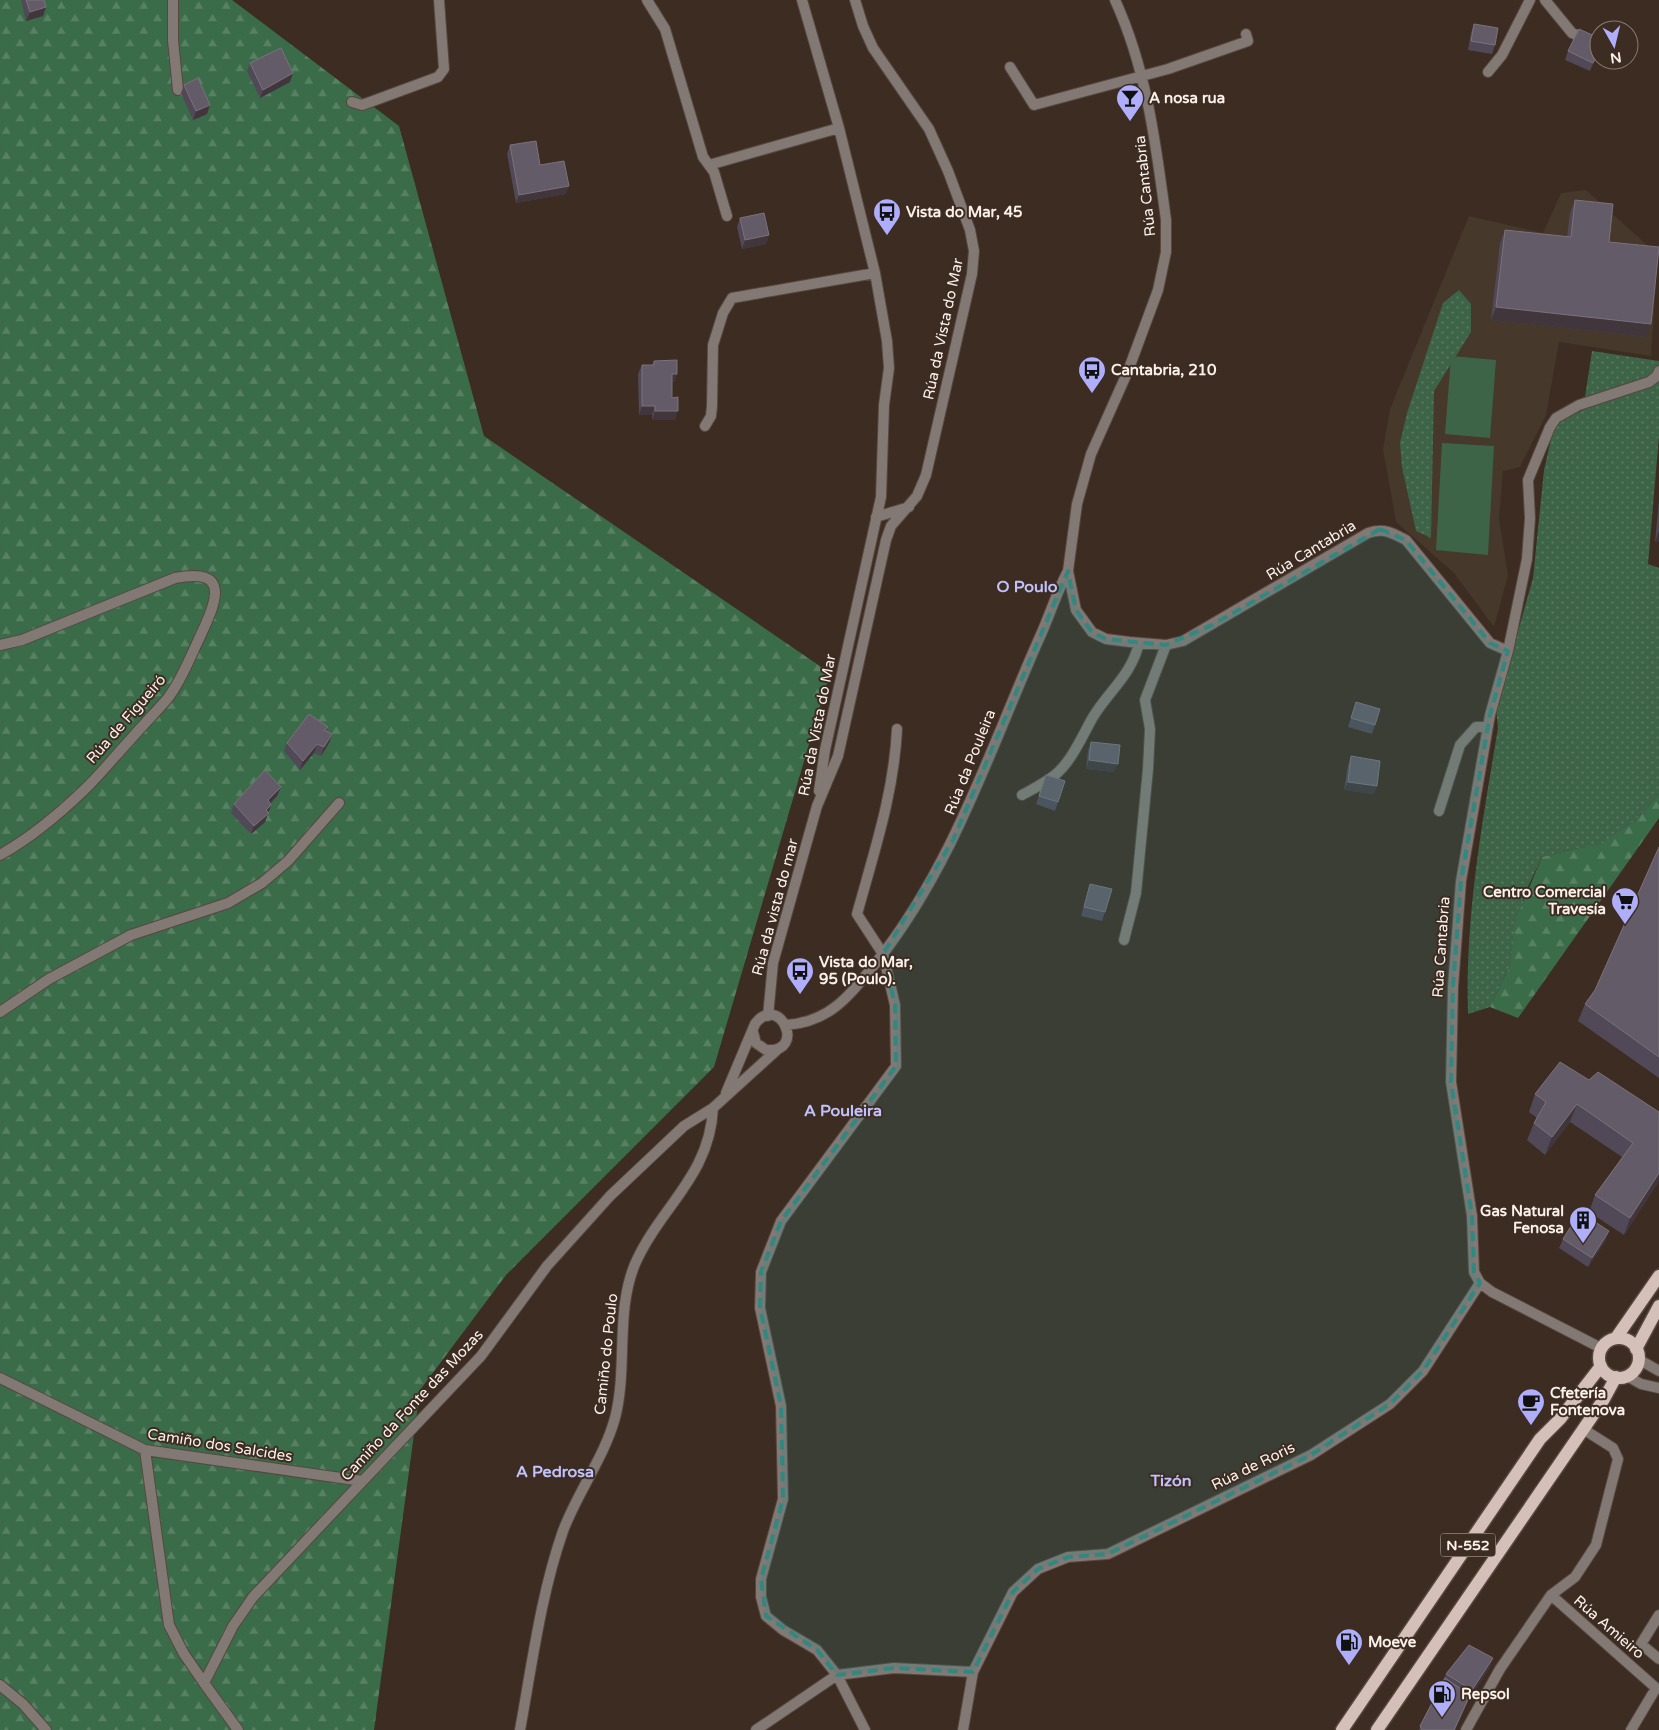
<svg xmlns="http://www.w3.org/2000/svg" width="1659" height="1730" font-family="'Varela Round',sans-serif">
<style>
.education{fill:#46382b}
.grass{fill:url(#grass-dots)}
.forest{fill:url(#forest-firs)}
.pitch{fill:#3e6448}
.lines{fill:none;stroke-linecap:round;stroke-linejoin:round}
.minor-casing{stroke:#57473e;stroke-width:12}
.primary-casing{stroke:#57473e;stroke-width:15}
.minor{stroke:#827874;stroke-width:10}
.primary{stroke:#d4c0b8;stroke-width:12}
.wall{fill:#514957}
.shaded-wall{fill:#41363b}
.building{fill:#635b67;stroke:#7b727b}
.marked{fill:#328881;fill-opacity:0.2;stroke:#328881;stroke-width:4;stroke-dasharray:10 6;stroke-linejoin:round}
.labels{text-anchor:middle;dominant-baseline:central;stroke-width:4;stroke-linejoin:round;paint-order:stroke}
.shield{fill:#3c2c22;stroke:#c2b5ae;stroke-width:1}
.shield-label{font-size:14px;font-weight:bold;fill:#fbf0ea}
.poi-label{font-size:15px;font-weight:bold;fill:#fbf0ea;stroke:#3c2c22;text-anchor:start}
.street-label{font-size:15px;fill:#fbf0ea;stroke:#3c2c22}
.neighbourhood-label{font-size:16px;font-weight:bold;fill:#c1c2fb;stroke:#3c2c22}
</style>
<defs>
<pattern id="grass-dots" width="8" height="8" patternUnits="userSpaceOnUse" patternTransform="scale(1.25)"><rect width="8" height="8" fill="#3e6448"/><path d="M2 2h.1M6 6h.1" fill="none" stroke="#5b7a63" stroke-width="1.8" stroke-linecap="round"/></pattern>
<pattern id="forest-firs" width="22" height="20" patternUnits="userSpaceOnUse" patternTransform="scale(1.25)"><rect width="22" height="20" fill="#3b6c49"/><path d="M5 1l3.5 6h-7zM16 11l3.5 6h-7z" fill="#588163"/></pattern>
</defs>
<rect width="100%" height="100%" fill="#3c2c22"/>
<path class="education" d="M1586,190L1658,255L1651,356L1559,342L1546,415L1520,467L1503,471L1499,519L1508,575L1494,627L1454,573L1396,522L1383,449L1390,409L1469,216L1543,233L1561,193Z"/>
<path class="grass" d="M1459,290L1471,304V332L1434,391L1431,538L1416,531L1402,467L1400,443L1407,413L1443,303Z
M1592,351L1659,361V436L1648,564L1659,568V794L1635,821L1598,847L1578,848L1542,857L1525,893L1510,966L1490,1007L1468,1014C1465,916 1482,824 1498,728L1496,709L1533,578L1544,470L1553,430L1560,420L1583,410Z"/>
<path class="forest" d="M0,0H232L399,126L484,436L830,673L714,1067L506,1275L420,1390L374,1730H0Z
M1659,794V818L1518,1018L1490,1007L1510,966L1516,919L1542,857L1578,848L1598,846L1635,821Z"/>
<path class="pitch" d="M1451,356L1496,360L1490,438L1445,434Z
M1442,443L1494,446L1488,555L1436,550Z"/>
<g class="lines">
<g class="minor-casing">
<path id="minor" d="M173,0V40L178,90
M647,0L665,29L703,157L714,172L727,216
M802,0L839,128L875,273L887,341L889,368L884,405L881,497L825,750L819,791
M1115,0C1147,70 1156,145 1166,220V252L1158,290L1128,371L1091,454L1077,504L1068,571L1076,610L1092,632L1106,639L1130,642L1166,645L1183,641L1368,533C1384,528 1391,532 1406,540L1490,643L1508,651
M1545,0L1572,33L1599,44
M1010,67L1034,105L1168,69L1248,41L1246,34
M1488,72L1502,55L1530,0
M352,102L362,105L438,77L444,69L439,0
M709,165L839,128
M705,426L711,416L712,406L713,345L723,313L732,298L875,273
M876,517L909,507
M0,645L22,640L175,578C236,566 213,608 198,641C189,660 181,681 168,698C156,712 142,726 130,740C114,757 100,775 84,790C57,816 32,837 0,855
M1022,795C1033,789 1045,783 1055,775C1072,761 1082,736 1093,717C1109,691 1132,674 1139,643
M1439,811L1460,745L1476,727H1488
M1124,940L1136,893L1148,769L1150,729L1145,700L1166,645
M0,1012L49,979L131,935L228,903L262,883L288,861L339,803
M768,1016L773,963L817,806L838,756L886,540L891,526L917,496L926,475L972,274L974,251L970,230L948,171L929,129L873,48L863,26L855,0
M786,1025C830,1022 849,996 875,964C952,868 989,752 1038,641C1049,618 1056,593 1068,571
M726,1093L755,1024C779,992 808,1053 766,1050L756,1043L753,1032
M1601,1348L1492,1292L1480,1283L1474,1272L1472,1216L1451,1082L1453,987L1461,881L1490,715L1508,651L1527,559L1530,518L1528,480L1550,427L1556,418L1579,405L1649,382L1657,376L1659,371
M1638,1359L1659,1371
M1627,1376L1641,1384L1659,1388
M0,1378L145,1450L362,1481
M145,1450L169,1625L184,1654L204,1683
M1551,1595L1656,1688L1631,1730
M1659,1615L1641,1644L1659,1659
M0,1685L23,1704L46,1730
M238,1730L204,1683L233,1626L253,1597L481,1356L547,1266L610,1196L684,1126L713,1108L778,1049
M520,1730C532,1664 541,1594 563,1531C578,1491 604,1458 615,1418C628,1368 615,1312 635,1264C660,1207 710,1176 713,1108
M756,1730L837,1675L894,1668L973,1672
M865,1730L837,1675L817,1650L783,1630L766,1616L761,1597V1579L783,1499L781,1406L760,1308L761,1272L781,1221L896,1066L895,1005L883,954L857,914C874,852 894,793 897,729
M963,1730L973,1672L1013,1592L1038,1569L1068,1557L1108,1554L1311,1455L1390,1404L1423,1371L1480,1283
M1466,1730L1500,1669L1551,1595L1575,1577L1596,1545L1618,1459L1613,1448L1583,1429"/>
</g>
<g class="primary-casing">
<path id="primary" d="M1616,1338L1659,1276
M1599 1358a20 20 0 1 1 40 0a20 20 0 1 1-40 0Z
M1636,1349L1659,1306
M1342,1730L1540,1439L1560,1419L1601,1366
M1377,1730L1604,1399L1616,1377"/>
</g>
<use href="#minor" class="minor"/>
<use href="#primary" class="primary"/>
</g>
<path class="wall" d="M21,0H44L46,7L43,16L26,21Z
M1474,24L1495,45L1492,54L1468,50L1471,33Z
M1599,38V51L1590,71L1565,60L1568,51Z
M250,63L290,82L260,98L247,71Z
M184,85L207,114L193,120L181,93Z
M510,145L540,165L566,194L516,203L507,154Z
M1575,200L1609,242L1646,337L1491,320L1500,243L1505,230L1567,237L1570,213Z
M740,218L766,244L742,249L737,227Z
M654,361L677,374L674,382H672V398L675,420H652V415H639L638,374L642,365H652Z
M1659,500V542H1655Z
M1356,702L1375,725L1372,734L1348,727Z
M328,727L327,731L332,734L329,743L321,756L314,753L300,770L284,751L287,743Z
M1091,742L1114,772L1086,769L1088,751Z
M1351,756L1377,786L1373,794L1344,790L1348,765Z
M1046,775L1065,781L1055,811L1036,804Z
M281,787L277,796L270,804L271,805L265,822L251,834L231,813L234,804Z
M1659,847V1078L1578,1021L1585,1004L1595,990Z
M1090,884L1105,912L1102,921L1081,916Z
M1589,1080L1659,1112V1181L1624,1235L1589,1212L1595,1195L1622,1157L1570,1122L1545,1155L1527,1140L1534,1123L1537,1118L1529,1112L1535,1094Z
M1563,1239L1606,1240L1588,1267L1559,1248Z
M1490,1667L1469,1699L1455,1730H1419L1446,1674Z"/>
<path class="shaded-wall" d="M46,7L43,16L26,21L30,12Z
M1599,49V51L1590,71L1593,63Z
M293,73L290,82L260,98L263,90Z
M210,105L207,114L193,120L196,111Z
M569,186L566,194L516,203L519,195Z
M769,235L766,244L742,249L745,240Z
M1496,307L1651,324L1646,337L1491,320Z
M672,374H677L674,382L669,383Z
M642,406H655L652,415H639Z
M655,411H678L675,420H652Z
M1659,531V542H1655Z
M332,734L329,743L321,756L324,747Z
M317,744L314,753L300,770L303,761Z
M1089,760L1118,764L1114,772L1086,769Z
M1348,782L1377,786L1373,794L1344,790Z
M281,787L277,796L265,809L268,800Z
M271,805L265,822L251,834L254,826Z
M1577,1104L1570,1122L1545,1155L1552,1137Z
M1659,1173V1181L1624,1235L1630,1218Z
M1609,1231L1606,1240L1588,1267L1592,1258Z
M1493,1658L1490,1667L1469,1699L1454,1730L1472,1690Z"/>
<path class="building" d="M26,0H44L46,7L30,12Z
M1474,24L1498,28L1495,45L1471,41Z
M1579,29L1599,38V49L1593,63L1568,51Z
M281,48L293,73L263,90L250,63Z
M198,78L210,105L196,111L184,85Z
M536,141L540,165L564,161L569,186L519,195L510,145Z
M1575,200L1613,204L1609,242L1659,247L1651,324L1496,307L1505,230L1571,237Z
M764,213L769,235L745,240L740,218Z
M677,360V374H672V398L678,397V411H655V406H642V365H654V361Z
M1356,702L1380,709L1375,725L1351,718Z
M309,714L328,727L324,730L332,734L324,747L317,744L303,761L287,743Z
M1091,742L1120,745L1118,764L1089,760Z
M1351,756L1380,761L1377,786L1348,782Z
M265,770L281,787L268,800L271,805L266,810L269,813L254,826L234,804Z
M1046,775L1065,781L1058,802L1039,796Z
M1659,847V1057L1585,1004L1595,990Z
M1090,884L1112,889L1105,912L1084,907Z
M1560,1062L1589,1080L1598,1072L1659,1112V1173L1630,1218L1595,1195L1633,1143L1577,1104L1552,1137L1534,1123L1546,1102L1535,1094Z
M1580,1212L1609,1231L1592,1258L1563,1239Z
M1469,1645L1493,1658L1472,1690L1446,1674Z
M1445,1678L1470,1695L1454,1730H1422L1420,1726Z"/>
<path class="marked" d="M1380,529L1406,540L1490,643L1508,651L1490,715L1461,881L1453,987L1451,1082L1472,1216L1474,1272L1480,1283L1423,1371L1390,1404L1311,1455L1108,1554L1068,1557L1038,1569L1013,1592L973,1672L894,1668L837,1675L817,1650L766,1616L761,1579L783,1499L781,1406L760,1308L761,1272L781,1221L896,1066L895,1005L883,954L953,840L1068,571L1076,610L1092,632L1106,639L1166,645L1212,625Z"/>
<defs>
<g id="bar-pin" transform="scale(1.4375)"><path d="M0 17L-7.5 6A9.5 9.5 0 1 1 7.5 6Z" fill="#afaefa" stroke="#3c2c22"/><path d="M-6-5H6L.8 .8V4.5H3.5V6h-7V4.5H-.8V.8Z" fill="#111"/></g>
<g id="bus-pin" transform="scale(1.4375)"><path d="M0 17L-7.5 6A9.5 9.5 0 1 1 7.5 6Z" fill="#afaefa" stroke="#3c2c22"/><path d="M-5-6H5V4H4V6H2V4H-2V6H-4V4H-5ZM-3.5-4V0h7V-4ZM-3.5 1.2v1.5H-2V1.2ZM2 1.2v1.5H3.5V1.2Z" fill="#111"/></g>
<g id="supermarket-pin" transform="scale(1.4375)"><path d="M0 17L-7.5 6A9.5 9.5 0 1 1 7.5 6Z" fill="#afaefa" stroke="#3c2c22"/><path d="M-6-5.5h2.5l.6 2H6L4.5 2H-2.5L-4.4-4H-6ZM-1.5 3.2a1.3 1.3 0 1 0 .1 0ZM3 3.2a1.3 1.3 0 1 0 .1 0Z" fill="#111"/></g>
<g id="building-pin" transform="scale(1.4375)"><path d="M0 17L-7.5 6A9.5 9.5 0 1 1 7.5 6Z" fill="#afaefa" stroke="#3c2c22"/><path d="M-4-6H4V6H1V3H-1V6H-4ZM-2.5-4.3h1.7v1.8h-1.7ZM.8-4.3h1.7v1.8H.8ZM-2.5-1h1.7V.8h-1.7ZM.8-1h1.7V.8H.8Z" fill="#111"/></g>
<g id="cafe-pin" transform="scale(1.4375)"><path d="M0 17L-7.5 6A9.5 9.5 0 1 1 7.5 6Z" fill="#afaefa" stroke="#3c2c22"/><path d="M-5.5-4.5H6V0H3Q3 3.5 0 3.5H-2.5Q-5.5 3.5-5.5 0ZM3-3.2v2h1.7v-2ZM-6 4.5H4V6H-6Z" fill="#111"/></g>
<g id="fuel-pin" transform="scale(1.4375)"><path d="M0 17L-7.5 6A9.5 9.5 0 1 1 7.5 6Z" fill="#afaefa" stroke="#3c2c22"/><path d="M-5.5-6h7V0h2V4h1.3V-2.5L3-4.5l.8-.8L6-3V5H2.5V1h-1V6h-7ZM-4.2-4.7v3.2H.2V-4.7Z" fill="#111"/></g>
</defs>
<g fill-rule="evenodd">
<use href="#bar-pin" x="1130" y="98"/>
<use href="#bus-pin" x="887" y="212"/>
<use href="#bus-pin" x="1092" y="370"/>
<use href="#supermarket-pin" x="1625" y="901"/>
<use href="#bus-pin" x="800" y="971"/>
<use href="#building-pin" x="1583" y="1220"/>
<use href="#cafe-pin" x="1531" y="1402"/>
<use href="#fuel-pin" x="1349" y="1642"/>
<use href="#fuel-pin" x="1442" y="1694"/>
</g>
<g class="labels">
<rect class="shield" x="1440.5" y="1533.5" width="55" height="23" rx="4"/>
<g class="shield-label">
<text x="1468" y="1545">N-552</text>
</g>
<g class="poi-label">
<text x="1149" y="98">A nosa rua</text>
<text x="906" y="212">Vista do Mar, 45</text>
<text x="1111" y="370">Cantabria, 210</text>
<text x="1606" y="892" text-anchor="end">Centro Comercial<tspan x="1606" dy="17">Travesía</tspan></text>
<text x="819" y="962">Vista do Mar,<tspan x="819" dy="17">95 (Poulo).</tspan></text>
<text x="1564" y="1211" text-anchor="end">Gas Natural<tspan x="1564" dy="17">Fenosa</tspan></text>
<text x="1550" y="1393">Cfetería<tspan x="1550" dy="17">Fontenova</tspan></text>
<text x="1368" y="1642">Moeve</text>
<text x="1461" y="1694">Repsol</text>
</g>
<g class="street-label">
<text transform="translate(1145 186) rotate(-96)">Rúa Cantabria</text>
<text transform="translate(943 329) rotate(-78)">Rúa da Vista do Mar</text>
<text transform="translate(1311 550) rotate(-31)">Rúa Cantabria</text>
<text transform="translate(126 719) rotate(-49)">Rúa de Figueiró</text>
<text transform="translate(817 725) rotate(-79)">Rúa da Vista do Mar</text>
<text transform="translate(970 762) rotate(-68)">Rúa da Pouleira</text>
<text transform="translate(775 907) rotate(-75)">Rúa da vista do mar</text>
<text transform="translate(1441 947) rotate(-86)">Rúa Cantabria</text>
<text transform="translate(606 1354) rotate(-84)">Camiño do Poulo</text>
<text transform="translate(412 1405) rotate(-47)">Camiño da Fonte das Mozas</text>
<text transform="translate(220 1445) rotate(9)">Camiño dos Salcides</text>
<text transform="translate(1253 1466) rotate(-26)">Rúa de Roris</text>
<text transform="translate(1609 1627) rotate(41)">Rúa Amieiro</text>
</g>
<g class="neighbourhood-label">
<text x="1027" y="587">O Poulo</text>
<text x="843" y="1111">A Pouleira</text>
<text x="555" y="1472">A Pedrosa</text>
<text x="1171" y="1481">Tizón</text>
</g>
</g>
<g transform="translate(1614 45) rotate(172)"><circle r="24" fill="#3c2c22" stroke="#887a72"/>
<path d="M0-4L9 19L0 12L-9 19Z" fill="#afaefa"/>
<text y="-8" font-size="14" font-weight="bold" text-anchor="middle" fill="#fbf0ea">N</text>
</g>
</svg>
